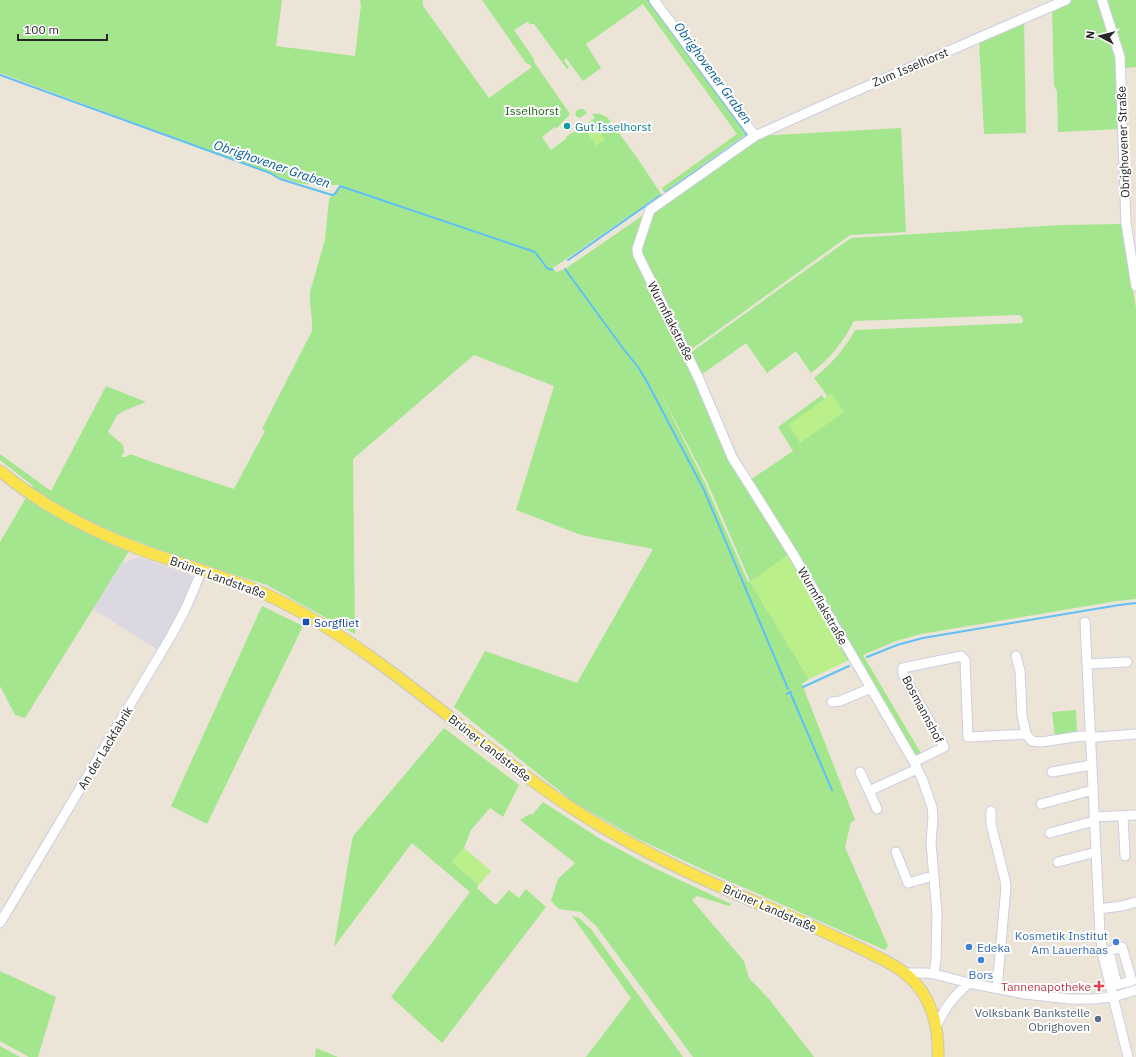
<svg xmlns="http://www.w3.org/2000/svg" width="1136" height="1057" font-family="'IBM Plex Sans',sans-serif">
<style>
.industrial{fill:#dcd8e2}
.green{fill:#a4e68e;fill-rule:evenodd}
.pitch{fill:#baef89}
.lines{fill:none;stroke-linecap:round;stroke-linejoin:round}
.stream{stroke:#60c0f6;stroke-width:2}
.minor-casing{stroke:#cccee2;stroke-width:11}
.major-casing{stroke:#c7c7c7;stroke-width:13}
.minor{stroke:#fff;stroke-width:9}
.major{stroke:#fae24d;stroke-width:11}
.culture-dot{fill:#0f9aa8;stroke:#fff;stroke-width:1.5}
.transit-dot{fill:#1a4fb4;stroke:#fff;stroke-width:1.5}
.shop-dot{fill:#3f7fe0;stroke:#fff;stroke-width:1.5}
.health-dot{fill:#e0444e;stroke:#fff;stroke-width:1.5}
.service-dot{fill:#5c6f8a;stroke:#fff;stroke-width:1.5}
.labels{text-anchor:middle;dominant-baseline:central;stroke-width:4;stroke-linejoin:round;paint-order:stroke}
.street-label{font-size:12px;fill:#272727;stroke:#fff}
.park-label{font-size:12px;fill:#1d6714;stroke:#fff}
.culture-label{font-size:12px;fill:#0d838f;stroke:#fff;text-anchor:start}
.transit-label{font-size:12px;fill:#164399;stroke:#fff;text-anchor:start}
.shop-label{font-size:12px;fill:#366cbe;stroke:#fff;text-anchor:end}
.health-label{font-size:12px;fill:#be3a42;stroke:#fff;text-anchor:end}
.service-label{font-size:12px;fill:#4e5e75;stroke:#fff;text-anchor:end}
.water-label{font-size:13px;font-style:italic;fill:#045a9d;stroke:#fff}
</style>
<rect width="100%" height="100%" fill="#ebe4d7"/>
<path class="industrial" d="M139,557L188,574L196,579L178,617L159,651L93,609L122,563Z"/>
<path class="green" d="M0,0H282L276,46L355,56L361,5L360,0H423V6L489,98L532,67L529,64L526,63L482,0H647L746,134L664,192L662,188L737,134L643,4L586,44L601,68L583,81L566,58L564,60L569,68L567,69L534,24H530L527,22L514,30L534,59V62L570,114L557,128L555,127L542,137L551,150L567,138L566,137L595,118L592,114C599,113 602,114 607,117L638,159L661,194L553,268L556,272L565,269L645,214L634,252L700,385L734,468L750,480L793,451L778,427L822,395L824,399L788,425L831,394L828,397L814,378C831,364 845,349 855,330L1022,323L1023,319L1020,315L854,321C843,342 830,359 811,373L796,351L767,373L746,343L701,375L690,353L851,238L1062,225L1122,224L1136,308V599L1117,601L921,634L896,641L863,655L922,755L915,758L856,659L847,661L790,554L750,582L809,679L802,684L855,820L851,822L845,847L888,946L885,950L706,871L638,839L575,803L454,707L485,651L577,683L653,549L581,535L516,510L554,386L474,355L353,459L355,634L267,585L150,547L136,540L25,718L15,715L0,686V542L33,486L0,460V454L51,491L106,386L146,402L126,410L117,415L108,432L123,445L124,452L121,457H125L129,455H133L152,462L234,489L265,431L262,429L312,331C313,318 309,305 310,292L325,240L329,199L341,185L302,184L281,178L270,173L0,73ZM660,392L707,482L750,581L748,582L705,483Z
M1070,0H1098L1117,57L1120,129L1058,132L1057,91L1054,85L1052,8Z
M1104,0H1136V67L1123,68Z
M1024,21L1026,133L984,134L979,41Z
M579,109H583L587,113L580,118L576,116C575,113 576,111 579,109Z
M901,128L906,232L850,235L689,351L640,252L651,216L658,207L759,136Z
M262,606L303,626L207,824L171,806Z
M1076,710L1077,732L1055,736L1052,712Z
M444,728L519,785L503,817L490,808L471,830L464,848L452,862L479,885L477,888L496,905L509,890L519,898L526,889L546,907L442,1043L391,997L470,892L412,843L334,947L352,840L354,835Z
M543,802L602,840L652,867L731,904L729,906L697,896L692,900L744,961L749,978L769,999L814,1057H693L596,926L581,912L559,909L551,901L558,879L575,863L520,820L530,814L532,815Z
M572,916L579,918L591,929L683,1057H586L631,998Z
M0,971L56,997L38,1057H29L0,1041Z
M0,1046L20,1057H0Z
M316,1048L338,1057H315Z"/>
<path class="pitch" d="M595,124L605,139L596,146L585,130Z
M832,394L844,412L800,443L788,425Z
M789,554L847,661L809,679L750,582Z
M464,848L491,871L479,885L452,862Z"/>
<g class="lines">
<path class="stream" d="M648,0L746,133V136L666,192
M0,75L270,173L280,179L332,195L335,194L340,186L349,189L535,252L547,268L552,270
M568,260L661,195
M565,269L622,347L638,367L646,380L704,490L788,689
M867,657L897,645L923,638L1119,605L1136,603
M803,687L849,666
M790,692L832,790
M787,694L791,692"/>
<g class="minor-casing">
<path id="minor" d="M654,0L755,136L650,210L637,249L638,255L699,379L732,457L793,554L914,762L923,781L932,807L933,817L931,843L937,913L936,959L934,974
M1102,0L1120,57L1126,223L1136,286
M755,136L833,101L1066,0
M1085,622L1100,934L1103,956L1128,1057
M1016,656L1020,671L1022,715L1026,734L1032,741L1041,742L1081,736L1097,737L1136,734
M1087,664L1127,662
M832,702L840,701L871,688
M914,762L944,747L903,674V668L961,656L965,660L968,737L1026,734
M860,772L869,791L917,769
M1052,772L1091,765
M869,791L877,809
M1041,804L1093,790
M991,811V824L1005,880L1006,887L997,988
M1123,816L1125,856
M1094,817L1136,815
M1050,833L1094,821
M896,852L908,883L933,876
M1058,862L1096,852
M1098,909L1122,906L1136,902
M0,923L171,636L185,610L202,570
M1122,947L1132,981L1117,985L1109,951Z
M906,973H925L934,974L969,983L1025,994L1070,999H1092L1113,997L1136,990
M937,1025C945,1007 954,996 969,983"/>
</g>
<g class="major-casing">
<path id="major" d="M0,471C41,505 89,530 139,549C185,566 233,578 278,600C399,661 492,764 609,831C672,868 739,895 805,923C826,933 847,942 868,952C881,959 896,965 907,975C931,995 939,1026 938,1057"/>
</g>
<use href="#minor" class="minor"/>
<use href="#major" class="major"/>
</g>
<circle class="culture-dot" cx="567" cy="126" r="4"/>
<rect class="transit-dot" x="302" y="618" width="8" height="8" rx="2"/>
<g class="shop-dot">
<circle cx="1116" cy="942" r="4"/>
<circle cx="969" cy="947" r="4"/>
<circle cx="981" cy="960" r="4"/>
</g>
<path class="health-dot" d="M1097 980h4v4h4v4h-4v4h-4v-4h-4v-4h4z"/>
<circle class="service-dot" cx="1098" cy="1019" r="4"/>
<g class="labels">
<g class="street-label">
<text transform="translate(910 67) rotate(-23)">Zum Isselhorst</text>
<text transform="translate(1123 142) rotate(-92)">Obrighovener Straße</text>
<text transform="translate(671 321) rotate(63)">Wurmflakstraße</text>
<text transform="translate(218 577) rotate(20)">Brüner Landstraße</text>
<text transform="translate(823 606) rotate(60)">Wurmflakstraße</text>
<text transform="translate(923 709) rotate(62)">Bosmannshof</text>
<text transform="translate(105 748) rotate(-59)">An der Lackfabrik</text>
<text transform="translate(490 748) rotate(38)">Brüner Landstraße</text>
<text transform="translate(770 908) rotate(24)">Brüner Landstraße</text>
</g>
<g class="park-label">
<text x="532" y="110">Isselhorst</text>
</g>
<g class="culture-label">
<text x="575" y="126">Gut Isselhorst</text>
</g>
<g class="transit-label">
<text x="314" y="622">Sorgfliet</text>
</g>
<g class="shop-label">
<text x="1108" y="935">Kosmetik Institut<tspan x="1108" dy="14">Am Lauerhaas</tspan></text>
<text x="977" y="947" text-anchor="start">Edeka</text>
<text x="981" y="974" text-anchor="middle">Bors</text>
</g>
<g class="health-label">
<text x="1091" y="986">Tannenapotheke</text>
</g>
<g class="service-label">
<text x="1090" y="1012">Volksbank Bankstelle<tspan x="1090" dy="14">Obrighoven</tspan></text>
</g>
<g class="water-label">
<text transform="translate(713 73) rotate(54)">Obrighovener Graben</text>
<text transform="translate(272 164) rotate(19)">Obrighovener Graben</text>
</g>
</g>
<g transform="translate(1100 36) rotate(277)" stroke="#ffffff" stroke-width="3" paint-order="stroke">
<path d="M0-3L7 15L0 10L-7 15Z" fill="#272727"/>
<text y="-6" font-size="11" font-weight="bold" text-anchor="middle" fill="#272727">N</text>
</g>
<path d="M18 34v6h89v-6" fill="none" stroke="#272727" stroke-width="2"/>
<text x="24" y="34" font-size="12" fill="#272727" stroke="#ffffff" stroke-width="3" paint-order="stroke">100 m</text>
</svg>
